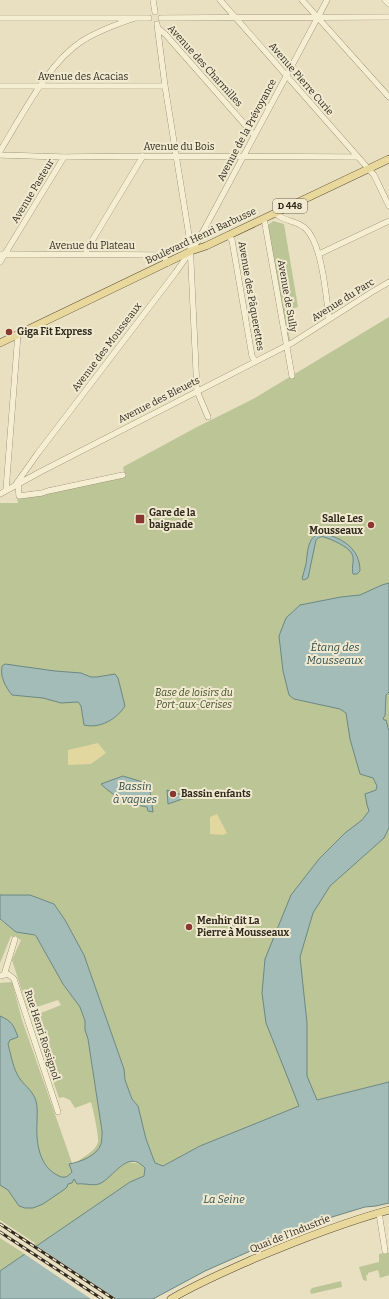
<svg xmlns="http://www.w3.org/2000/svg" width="389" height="1299" font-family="Bitter,serif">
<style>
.green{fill:#bcc596}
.sand{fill:#e3d7a0}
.water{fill:#a3bcb7;stroke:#6b8884}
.pier{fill:#e9e0c1}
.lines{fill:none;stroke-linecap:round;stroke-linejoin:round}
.minor-casing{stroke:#80725a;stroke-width:6}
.major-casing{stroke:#4e402e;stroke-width:8}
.minor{stroke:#f5eed3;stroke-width:5.5}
.major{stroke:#e9d89b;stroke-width:7}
.rail-casing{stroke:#31291d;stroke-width:3}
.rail{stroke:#f1ead0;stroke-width:1.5;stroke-dasharray:4.5;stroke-linecap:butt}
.poi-dot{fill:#893730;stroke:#f1ead0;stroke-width:1.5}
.labels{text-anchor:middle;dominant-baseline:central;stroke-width:4;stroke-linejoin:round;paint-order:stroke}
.shield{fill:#f1ead0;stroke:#6b6353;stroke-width:1}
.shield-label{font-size:9px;font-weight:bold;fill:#31291d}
.street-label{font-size:10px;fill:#31291d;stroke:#f1ead0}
.poi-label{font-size:10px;font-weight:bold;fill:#31291d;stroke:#f1ead0;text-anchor:start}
.park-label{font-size:10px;font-style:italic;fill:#3f4c26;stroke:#f1ead0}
.water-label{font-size:11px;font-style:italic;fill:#2e4f50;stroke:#f1ead0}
</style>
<rect width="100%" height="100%" fill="#e9e0c1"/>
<path class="green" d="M273,221L284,224L298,307L285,311L290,341L288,343L268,225Z
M389,317V1082L317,1100L299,1106L200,1146L163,1166L155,1163L146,1139L138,1106L132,1099L125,1080L124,1069L84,955L65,920L54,904L30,895H0V503H18L17,498L125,477L123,467L197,427L253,399Z
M0,920L11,928L36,936L64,985L80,1007L85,1021L102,1131C102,1135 103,1143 101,1147C96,1155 85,1160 78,1165L77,1162C83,1157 96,1151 98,1142C99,1136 93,1109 91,1102L75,1108L70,1100L63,1097L59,1098L31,1017L61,1005L58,1000L28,1010L12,960L21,940L11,936L0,963Z
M12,982L22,1020L79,1183H84L116,1169L128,1162L141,1164L145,1168L144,1176L130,1182L89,1210V1212L37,1246L34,1244L35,1243L0,1220V983Z
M0,1238L25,1254L0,1271Z
M389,1252V1275L380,1278L378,1270L368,1273V1275H366L367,1281L363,1280L359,1267L379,1262V1254L388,1253Z
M341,1281L342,1287L311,1294L310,1291L312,1288Z"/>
<path class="sand" d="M98,743L106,753L91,764L68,765V750Z
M217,814L227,833L223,835L210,834V817Z"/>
<path class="water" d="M322,533C342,538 360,548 360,571L357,574H353C351,567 355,560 352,554C349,547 331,539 324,537C321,536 318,538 316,540L308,578L304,580L302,579C303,574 305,569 306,564C308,551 307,536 322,533Z
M389,583V692L386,695L385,716L383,718L384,720H386L389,731V828L384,838L330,886L313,913L300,957L307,1023V1076L317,1100L389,1082V1203L376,1206L365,1207L332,1217L319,1223L298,1230L205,1271L153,1299H0V1271L130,1182L144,1176L145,1168C127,1148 114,1178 99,1184C92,1186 84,1183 77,1184L74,1179L72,1183L68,1184L67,1187L65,1189L43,1204L33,1208H25L19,1206L8,1190L0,1185V1016C12,1021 14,1026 18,1037L10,1040L8,1044C11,1055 13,1069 20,1079C26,1087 33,1091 36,1101C38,1108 37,1116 37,1123C36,1143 39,1167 59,1176C65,1179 68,1176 72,1172L69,1164C80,1162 97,1156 101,1144C102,1140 102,1135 102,1131L88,1039L85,1030V1021L80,1007L63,984L36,936L35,935L16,932L0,919V895H30L54,904L65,920L84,955L124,1069L125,1080L132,1099L138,1106L146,1139L155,1163L163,1166L200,1146L299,1106L266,1023L262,993L265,959L291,895L319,859L345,833L362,820L369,811L367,805L365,794L376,790L377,786L373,778L360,774L350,739L346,713L340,709L294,699L289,695L283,671L279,636L286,618L300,605L341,597L360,595L382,585Z
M5,664L55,671L81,673L91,677H97L115,674L118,678L125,706C117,719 100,729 84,725L81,706L78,702L61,703L43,698L12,695C5,686 0,677 2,666Z
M123,776L149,784L153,812L148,811L147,807C129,804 114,797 101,784Z
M167,790L188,797L168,804Z"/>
<path class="pier" d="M35,1245L117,1299H91L23,1253Z"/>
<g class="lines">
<g class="minor-casing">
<path id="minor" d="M153,0L155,12
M220,0L358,157L374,175L389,206
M302,0L389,97
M385,0L389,4
M0,18H149
M161,18L389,17
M157,24L165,86L190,242L197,391L208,417
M158,28L166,35L254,135
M0,86H165
M0,151C22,116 47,64 82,41C98,31 117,24 135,18
M0,155L64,157L143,156L358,157
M275,213C284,222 296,220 305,228C322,243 326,295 329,318
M264,218L292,376
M228,235L232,240L252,356L255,361
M0,254L163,255L168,263
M86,254L87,249L143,156
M319,254L389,221
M0,262L64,157
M18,483L19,496L42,493L48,491L123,475
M16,484L38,453L176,272L199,239L327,0
M6,490L18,334
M0,494L40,472L292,343L372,292L389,282
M4,975L15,939
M0,976L8,974L14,979L58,1112
M379,1213L385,1251"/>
</g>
<g class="major-casing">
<path id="major" d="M0,343L191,251L206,246L389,159
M171,1299C196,1284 224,1272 251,1260C296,1241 341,1223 389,1210"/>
</g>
<use href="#minor" class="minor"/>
<use href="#major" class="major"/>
<g class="rail-casing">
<path id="rail" d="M0,1224L114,1299
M0,1232L102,1299"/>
</g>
<use href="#rail" class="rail"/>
</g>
<g class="poi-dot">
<circle cx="9" cy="332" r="4"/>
<rect x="135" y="514" width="10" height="10" rx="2"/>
<circle cx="371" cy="525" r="4"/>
<circle cx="173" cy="794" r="4"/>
<circle cx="189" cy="927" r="4"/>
</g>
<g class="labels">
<rect class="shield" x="273" y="199" width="34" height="14" rx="3"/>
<g class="shield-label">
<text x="290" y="206">D 448</text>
</g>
<g class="street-label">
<text transform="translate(205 66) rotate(48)">Avenue des Charmilles</text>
<text x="83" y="77">Avenue des Acacias</text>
<text transform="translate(301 79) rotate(49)">Avenue Pierre Curie</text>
<text transform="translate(247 130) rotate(-62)">Avenue de la Prévoyance</text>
<text x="179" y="147">Avenue du Bois</text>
<text transform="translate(33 191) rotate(-59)">Avenue Pasteur</text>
<text transform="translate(201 236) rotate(-25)">Boulevard Henri Barbusse</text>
<text x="92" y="246">Avenue du Plateau</text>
<text transform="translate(251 296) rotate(80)">Avenue des Pâquerettes</text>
<text transform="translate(287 296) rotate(80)">Avenue de Sully</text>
<text transform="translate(343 300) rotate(-32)">Avenue du Parc</text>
<text transform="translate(107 347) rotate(-53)">Avenue des Mousseaux</text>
<text transform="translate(159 400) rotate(-27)">Avenue des Bleuets</text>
<text transform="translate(42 1035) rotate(72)">Rue Henri Rossignol</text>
<text transform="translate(290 1234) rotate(-22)">Quai de l'Industrie</text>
</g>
<g class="poi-label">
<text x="17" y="332">Giga Fit Express</text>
<text x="149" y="513">Gare de la<tspan x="149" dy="12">baignade</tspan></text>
<text x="363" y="519" text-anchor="end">Salle Les<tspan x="363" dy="12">Mousseaux</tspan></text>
<text x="181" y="794">Bassin enfants</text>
<text x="197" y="921">Menhir dit La<tspan x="197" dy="12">Pierre à Mousseaux</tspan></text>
</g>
<g class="park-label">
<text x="194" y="693">Base de loisirs du<tspan x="194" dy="12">Port-aux-Cerises</tspan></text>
</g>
<g class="water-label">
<text x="335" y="647">Étang des<tspan x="335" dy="13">Mousseaux</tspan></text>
<text x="135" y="786">Bassin<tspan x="135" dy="13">à vagues</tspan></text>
<text x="224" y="1199">La Seine</text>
</g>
</g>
</svg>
